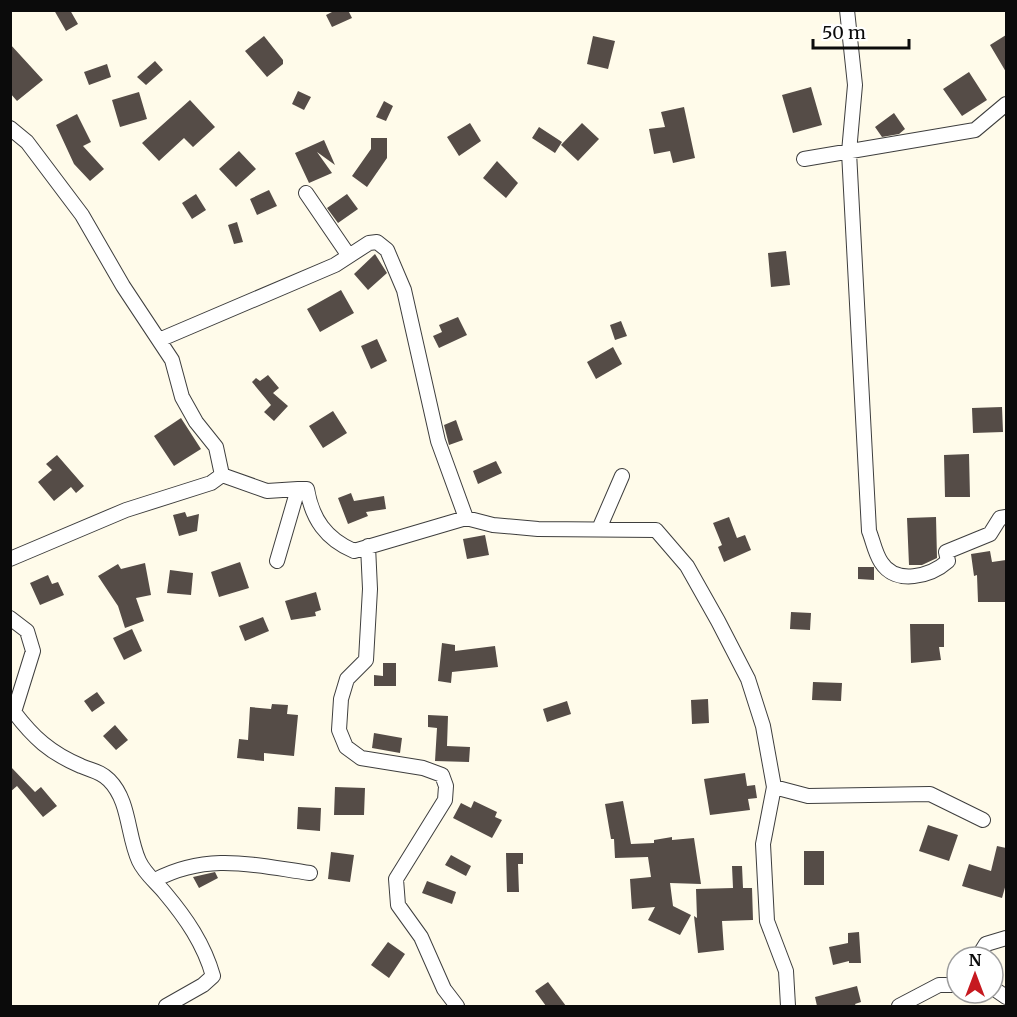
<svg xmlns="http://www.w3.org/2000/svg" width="1017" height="1017" font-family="Merriweather,serif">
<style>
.building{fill:#554c47}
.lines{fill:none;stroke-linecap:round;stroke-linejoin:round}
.street-casing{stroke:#3e3e3e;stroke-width:16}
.street{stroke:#fff;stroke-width:14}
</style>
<rect width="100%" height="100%" fill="#fffbea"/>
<path class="building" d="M54,10H70L78,24L66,31Z
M336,10H348L352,18L332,27L326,15Z
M1006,35V72L990,45Z
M264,36L283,60V64L267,77L245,51Z
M593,36L615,41L608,69L587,64Z
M10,44L43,80L17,101L10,93Z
M155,61L163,70L146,85L137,77Z
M107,64L111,77L89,85L84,72Z
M969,72L987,100L962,116L943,89Z
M811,87L822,125L793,133L782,95Z
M298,91L311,97L304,110L292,104Z
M139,92L147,119L120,127L112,100Z
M190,100L215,127L193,147L184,138L159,161L142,143Z
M384,101L393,106L386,121L376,117Z
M684,107L695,158L673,163L670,151L654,154L649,129L665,127L661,112Z
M894,113L905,129L899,134L882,137L875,127Z
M77,114L91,142L83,146L104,169L90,181L74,164L56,125Z
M470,123L481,141L459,156L447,137Z
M582,123L599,139L578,161L561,145Z
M539,127L562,142L555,153L532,138Z
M371,138H387V158L367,187L352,176L371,149Z
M324,140L335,165L317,152L332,173L309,183L295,153Z
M239,151L256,169L236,187L219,169Z
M497,161L518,183L506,198L483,178Z
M269,190L277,206L257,215L250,199Z
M196,194L206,210L192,219L182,203Z
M347,194L358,209L338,223L327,208Z
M237,222L243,242L234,244L228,225Z
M786,251L790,285L771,287L768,253Z
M375,254L387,273L368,290L354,274Z
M341,290L354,313L320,332L307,309Z
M458,317L467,335L439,348L433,336L442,332L439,325Z
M621,321L627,336L615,340L610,325Z
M377,339L387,361L371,369L361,346Z
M613,347L622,364L596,379L587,362Z
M268,375L279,388L273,393L288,406L274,421L264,412L271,405L252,382L256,378L260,381Z
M1002,407L1003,432L973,433L972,408Z
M333,411L347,433L323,448L309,426Z
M181,418L201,449L174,466L154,436Z
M456,420L463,440L449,445L444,425Z
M969,454L970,497H945L944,455Z
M57,455L84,486L76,493L71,487L54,501L38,482L52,470L46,464Z
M496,461L502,473L478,484L473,471Z
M351,493L354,501L384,496L386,509L366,512L368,516L348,524L338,498Z
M185,512L187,517L199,514L197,531L179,536L173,515Z
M729,517L737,538L745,535L751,550L724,562L718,547L722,545L713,523Z
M936,517L937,558L922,565H909L907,518Z
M485,535L489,555L467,559L463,539Z
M990,551L992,562L1006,560L1005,602H978L977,575L974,576L971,554Z
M240,562L249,588L219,597L211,572Z
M145,563L151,595L136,598L144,621L125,628L118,606L98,576L118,564L121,569Z
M858,567H874V580L858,579Z
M170,570L193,573L191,595L167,593Z
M48,575L52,584L58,582L64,595L40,605L30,583Z
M316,592L321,610L315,612L316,616L291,620L285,601Z
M791,612L811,613L810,630L790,629Z
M263,617L269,631L245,641L239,626Z
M910,624H944V647H939L941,660L911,663Z
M132,629L142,651L124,660L113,638Z
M442,643L455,645V651L495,646L498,667L452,672L451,683L438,681Z
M383,663H396V686H374V675L383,676Z
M813,682L842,683L841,701L812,700Z
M97,692L105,703L92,712L84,701Z
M708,699L709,723L692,724L691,700Z
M567,701L571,714L547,722L543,709Z
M272,704L288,705L287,714L298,715L294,756L264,753V761L237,758L239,739L248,740L250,707L271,709Z
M428,715L448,716L447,746L470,747L469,762L435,761L437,728L428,727Z
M115,725L128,740L116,750L103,736Z
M374,733L402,738L400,753L372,748Z
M10,766L35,792L41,787L57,806L43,817L17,786L10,792Z
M745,773L747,786L755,785L757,798L748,799L750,810L710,815L704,779Z
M335,787L365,788L364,815H334Z
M474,801L497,812L495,817L502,820L492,838L453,818L461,803L471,808Z
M623,801L631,844L654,843V840L672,837V840L694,838L701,884L670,883L673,906L691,915L680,935L648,920L655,907L632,909L630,879L651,877L648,857L615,858L614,839H611L605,804Z
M298,807L321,808L320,831L297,829Z
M928,825L958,835L949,861L919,851Z
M997,846L1006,848V884L1002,898L962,886L969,864L991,871Z
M804,851H824V885H804Z
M331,852L354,855L350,882L328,879Z
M506,853H523V864H518L519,892H507Z
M451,855L471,866L466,876L445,865Z
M732,866H742L743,888H752L753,920L722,921L724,950L698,953L694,916L697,918L696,889L733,888Z
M215,872L218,878L199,888L193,877Z
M427,881L456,892L452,904L422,893Z
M859,932L861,963H849V961L833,965L829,947L848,943V933Z
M388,942L405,954L389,978L371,965Z
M548,982L566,1006H546L535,991Z
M857,986L861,1002L855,1004L856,1006H817L815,997Z"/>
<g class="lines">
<g class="street-casing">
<path id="street" d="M847,10L855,85L849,152L869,531C873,541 875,553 881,562C896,586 931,576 948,561L946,552L990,534L1000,518L1006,517
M10,128L27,142L82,215L123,286L172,360L182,397L196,422L216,447L222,475L211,483L126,510L10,559
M804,159L975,130L1006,104
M306,193L349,256
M159,340L335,265L369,243L377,242L387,250L404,290L438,441L466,518
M222,475L267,491L298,489
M599,529L622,476
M368,546L370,589L366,660L347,679L341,699L339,730L346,747L361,758L423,768L442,775L446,786L445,800L396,879L398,905L421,937L444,989L457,1006
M277,561L298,489H307C312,519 326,539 354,551L466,518L493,525L538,529L656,530L687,566L718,621L748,679L763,726L774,787L763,844L767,921L786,971L788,1006
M10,618L27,631L33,651L14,712C33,737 50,753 81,766C92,771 100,771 109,780C130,801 127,835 139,861C145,874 156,882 165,893C186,918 204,944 213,976L203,985L166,1006
M774,787L808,796L930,794L983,820
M155,880C208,852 253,865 310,873
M978,957L986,944L1006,938
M993,988L1006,997
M899,1006L939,985H957"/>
</g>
<use href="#street" class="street"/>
</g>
<rect width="1017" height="1017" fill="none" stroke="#0b0b0b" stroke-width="24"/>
<g transform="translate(975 975)"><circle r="28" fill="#ffffff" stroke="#9d9d9d" stroke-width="1.5"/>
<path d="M0-4.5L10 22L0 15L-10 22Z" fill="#c6191f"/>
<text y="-9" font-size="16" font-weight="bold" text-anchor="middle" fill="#0b0b0b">N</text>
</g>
<path d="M813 39v9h96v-9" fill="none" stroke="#0b0b0b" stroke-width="3"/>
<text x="822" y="39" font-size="18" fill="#0b0b0b" stroke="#ffffff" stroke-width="4.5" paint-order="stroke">50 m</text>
</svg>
